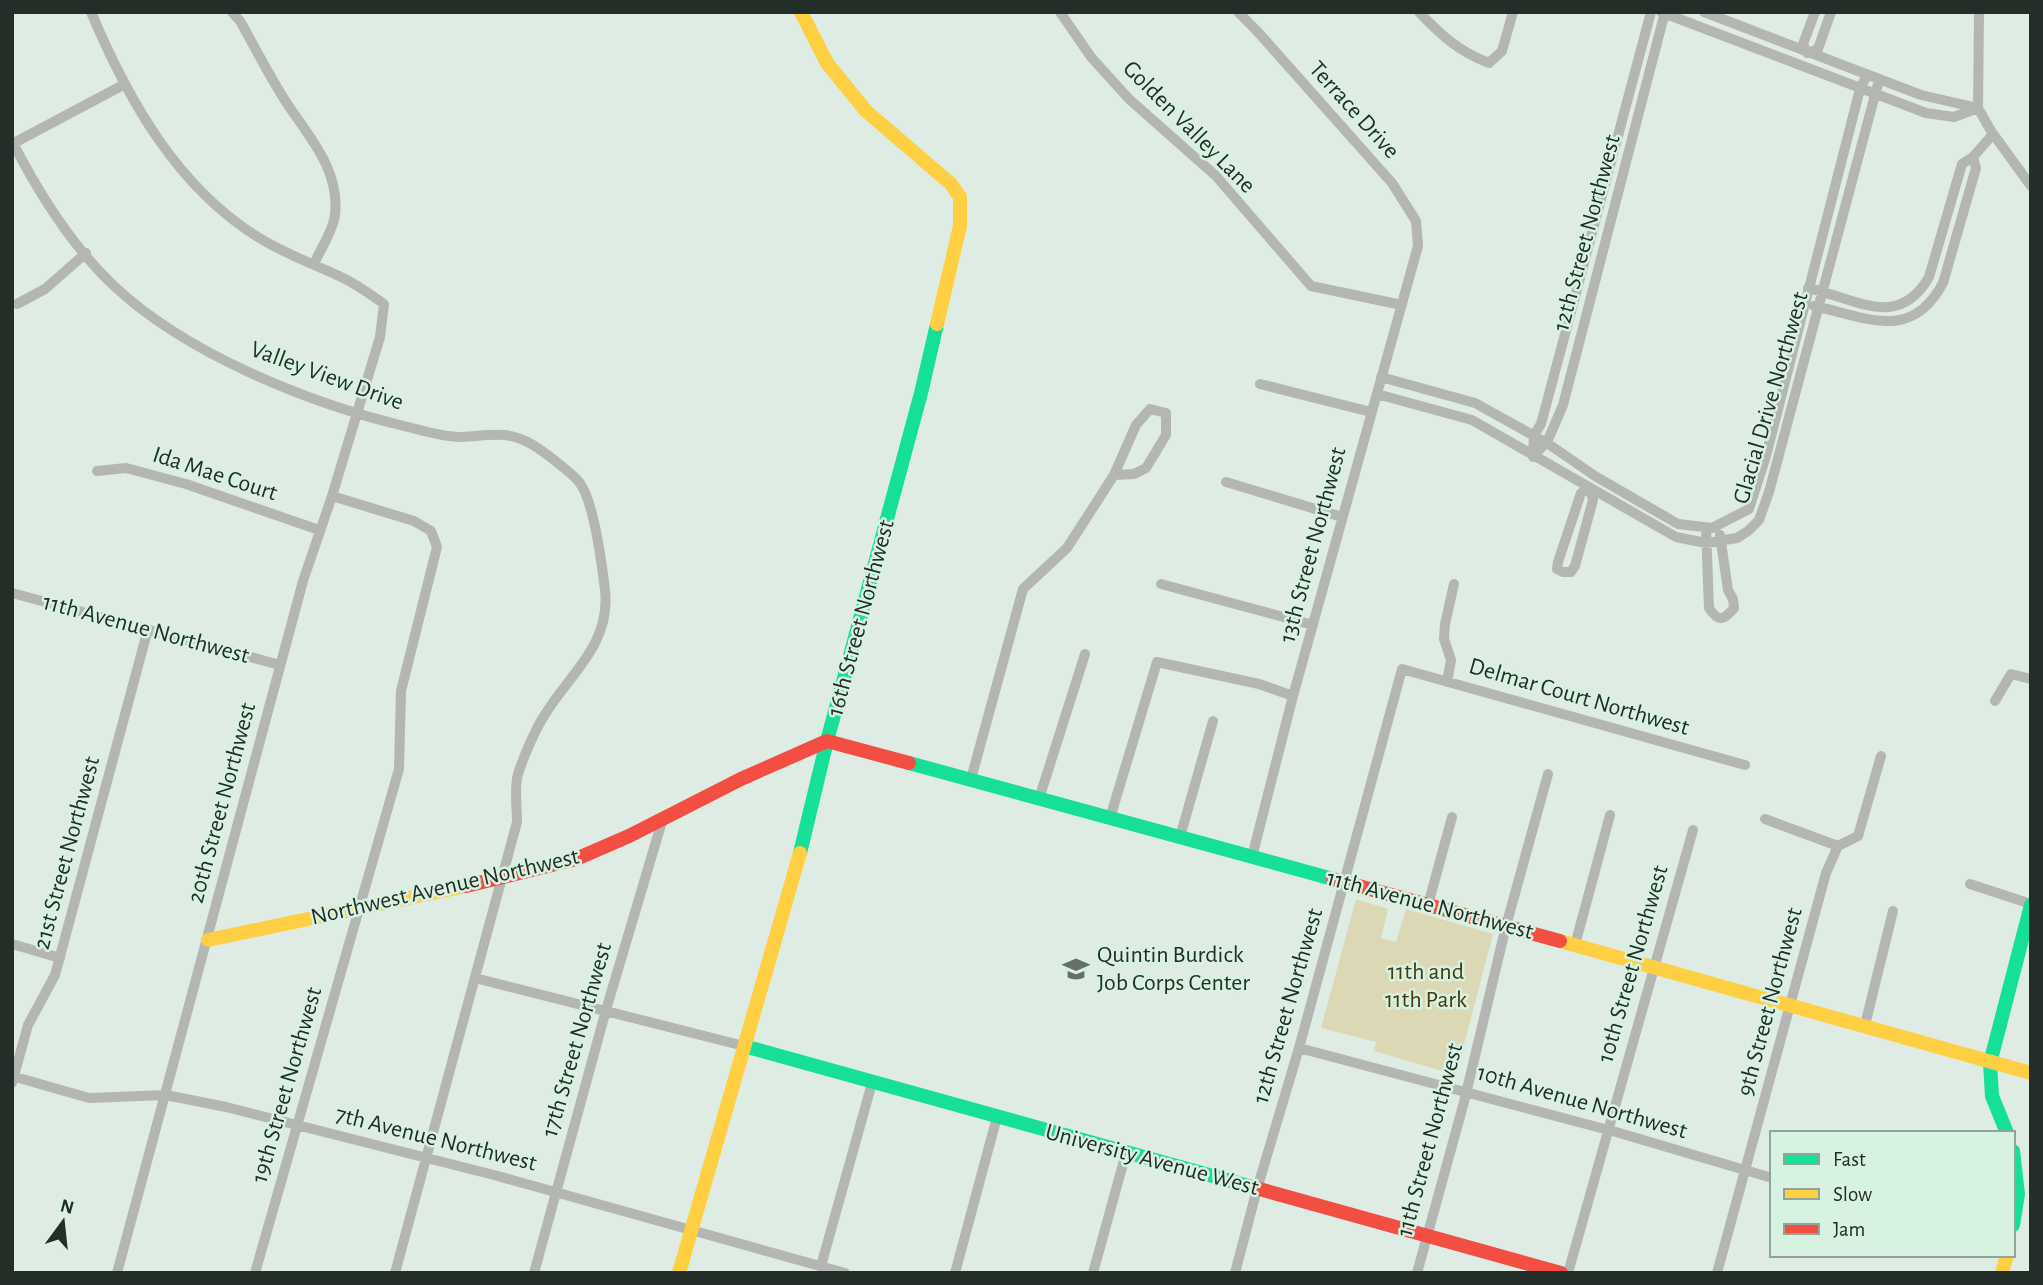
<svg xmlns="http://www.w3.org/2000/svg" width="2043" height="1285" font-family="'Alegreya Sans',sans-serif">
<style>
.green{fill:#dcd8b5}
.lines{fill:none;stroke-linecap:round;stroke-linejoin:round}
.street{stroke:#b3b6b2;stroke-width:10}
.fast{stroke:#16e098;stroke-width:14}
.slow{stroke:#ffcf43;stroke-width:14}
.jam{stroke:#f24e42;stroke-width:14}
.labels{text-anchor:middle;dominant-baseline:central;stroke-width:5;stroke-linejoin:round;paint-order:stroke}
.street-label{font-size:24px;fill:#242e28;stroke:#d8f2e1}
.poi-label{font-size:24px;fill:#242e28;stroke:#d8f2e1;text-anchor:start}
.park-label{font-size:24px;fill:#46390b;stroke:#d8f2e1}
</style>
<rect width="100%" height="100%" fill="#deece3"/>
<path class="green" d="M1356,899L1388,909L1381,938L1396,942L1406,909L1493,934L1456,1075L1374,1051L1376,1042L1321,1028Z"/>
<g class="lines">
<path class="street" d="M91,12C128,100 178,189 261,239C286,254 313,264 339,276C355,283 370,294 384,304L380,337L332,496L303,581L117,1273
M232,12L240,21C256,49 270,78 288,105C311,139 340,171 335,215C333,231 320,250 314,264
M1060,12L1091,57L1129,99L1216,176L1311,286L1402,305
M1238,12L1257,31L1392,183L1416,221L1418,246L1293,696L1252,857
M1419,12C1442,36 1458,51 1489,63L1502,51L1513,12
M1661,12L1926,113L1954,117L1978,108
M1704,12L1921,95L1978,108
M1979,12L1978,108L1991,131L2031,186
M1807,53L1803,44L1815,12
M1808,53L1818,49L1831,12
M12,141C37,190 72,246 113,285C186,354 310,404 408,427C424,431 444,437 461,437C488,436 507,429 533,445C543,451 572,473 579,482C594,500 602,565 605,590C611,645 570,673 544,716C535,730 523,758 518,774C514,788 517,807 517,822L395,1273
M12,144L125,84
M1808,288C1855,298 1898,331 1929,277L1962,164L1973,157L1993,134
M17,304L45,289L86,253
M1814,306C1866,317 1911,343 1943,283L1976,168L1973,157
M1381,377L1475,403L1547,443L1595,476L1678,524L1712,528L1749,509L1766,456L1860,89L1867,75
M1260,384L1371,412
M1377,394L1472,420L1676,537L1706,543L1737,538L1748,531L1759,520L1769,492L1879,80
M1150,409L1166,413V435L1146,468L1134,474L1114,475L1136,425Z
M1533,457L1548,440L1563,405L1665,12
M1533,457L1534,435L1541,424L1651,12
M97,471L126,468L186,484L319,530
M1226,482L1342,517
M1590,488L1593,500L1575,566L1571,572H1563L1557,569L1558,562L1581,493Z
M1706,528L1709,608C1719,623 1724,620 1734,608L1733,599L1728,590L1720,535
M1161,584L1313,625
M12,593L280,665
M1447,682L1451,660L1444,639L1445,624L1454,584
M1995,701L2011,674L2031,679
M971,779L1023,589L1067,548L1114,475
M1039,799L1085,654
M1110,818L1157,662L1259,684L1293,696
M1765,819L1838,846
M1180,837L1213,721
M1970,884L2031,904
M1428,905L1452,817
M12,944L60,958
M1575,945L1610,815
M475,978L744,1046
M1865,1025L1893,911
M1299,1048L1616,1132L1772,1178
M12,1076L89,1098L166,1095L226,1107L494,1175L845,1273
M12,1083L28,1025L55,975L148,629
M821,1266L872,1083
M255,1273L399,769L401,691L437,547L431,531L414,521L332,496
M534,1273L606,1010L663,818
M955,1273L997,1117
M1093,1273L1126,1153
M1235,1273L1257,1189L1299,1048L1402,669L1745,765
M1417,1273L1464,1102L1506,926L1548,774
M1568,1273L1693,830
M1717,1273L1826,873L1838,846L1858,836L1881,756"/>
<path class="fast" d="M909,763L1333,879
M800,853L827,741L921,393L937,324
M744,1046L1256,1188
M2007,1133L1992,1096L1990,1063L2031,905
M2013,1151L2018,1194L2013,1225"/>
<path class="slow" d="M801,12L827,63L866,111L951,184L960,197V226L937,324
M208,940L466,886
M1560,941L2031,1073
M679,1273L800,853
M2002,1273L2007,1255"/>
<path class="jam" d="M1333,879L1560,941
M466,886L576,859L629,836L741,779L827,741L909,763
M1256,1188L1561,1273"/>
</g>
<defs>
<g id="university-bare" transform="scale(2.1)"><path d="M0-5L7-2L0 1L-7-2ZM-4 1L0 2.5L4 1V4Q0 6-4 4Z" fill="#657069" stroke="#d8f2e1" stroke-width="2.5" paint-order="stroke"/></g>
</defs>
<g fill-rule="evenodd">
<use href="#university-bare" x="1076" y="969"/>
</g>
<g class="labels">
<g class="street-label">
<text transform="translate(1354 110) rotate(48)">Terrace Drive</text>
<text transform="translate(1189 127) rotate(45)">Golden Valley Lane</text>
<text transform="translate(1587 233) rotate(-75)">12th Street Northwest</text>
<text transform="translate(327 376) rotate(20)">Valley View Drive</text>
<text transform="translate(1771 398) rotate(-74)">Glacial Drive Northwest</text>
<text transform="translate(215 474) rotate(18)">Ida Mae Court</text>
<text transform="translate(1313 545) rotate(-75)">13th Street Northwest</text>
<text transform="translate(861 618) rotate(-75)">16th Street Northwest</text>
<text transform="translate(146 629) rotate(15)">11th Avenue Northwest</text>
<text transform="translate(1579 697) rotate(16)">Delmar Court Northwest</text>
<text transform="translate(222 803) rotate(-75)">20th Street Northwest</text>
<text transform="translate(67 853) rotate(-75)">21st Street Northwest</text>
<text transform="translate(445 887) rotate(-13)">Northwest Avenue Northwest</text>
<text transform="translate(1430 905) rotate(15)">11th Avenue Northwest</text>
<text transform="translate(1633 964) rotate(-74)">10th Street Northwest</text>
<text transform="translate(1770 1002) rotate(-75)">9th Street Northwest</text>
<text transform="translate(1288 1006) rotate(-74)">12th Street Northwest</text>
<text transform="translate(577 1040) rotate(-74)">17th Street Northwest</text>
<text transform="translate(287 1085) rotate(-74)">19th Street Northwest</text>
<text transform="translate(1582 1102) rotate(16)">10th Avenue Northwest</text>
<text transform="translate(436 1139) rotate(14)">7th Avenue Northwest</text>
<text transform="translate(1430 1140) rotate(-75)">11th Street Northwest</text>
<text transform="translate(1152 1160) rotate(15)">University Avenue West</text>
</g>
<g class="poi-label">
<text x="1097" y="955">Quintin Burdick<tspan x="1097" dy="28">Job Corps Center</tspan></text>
</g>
<g class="park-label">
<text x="1426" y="972">11th and<tspan x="1426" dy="28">11th Park</tspan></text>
</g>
</g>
<rect width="2043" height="1285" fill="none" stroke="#242e28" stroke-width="28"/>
<rect x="1770" y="1131" width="245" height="126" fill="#d8f2e1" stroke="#90a497" stroke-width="2"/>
<rect x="1784" y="1154" width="35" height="10" fill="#16e098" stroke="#90a497" stroke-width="2"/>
<text x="1833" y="1166" font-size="21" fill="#242e28">Fast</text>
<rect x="1784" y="1189" width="35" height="10" fill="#ffcf43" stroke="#90a497" stroke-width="2"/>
<text x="1833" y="1201" font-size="21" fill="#242e28">Slow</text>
<rect x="1784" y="1224" width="35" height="10" fill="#f24e42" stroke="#90a497" stroke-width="2"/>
<text x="1833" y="1236" font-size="21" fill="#242e28">Jam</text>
<g transform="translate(63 1222) rotate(15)" stroke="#d8f2e1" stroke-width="5" paint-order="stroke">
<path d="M0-5L12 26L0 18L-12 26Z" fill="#242e28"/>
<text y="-10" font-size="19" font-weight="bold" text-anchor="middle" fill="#242e28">N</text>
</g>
</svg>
